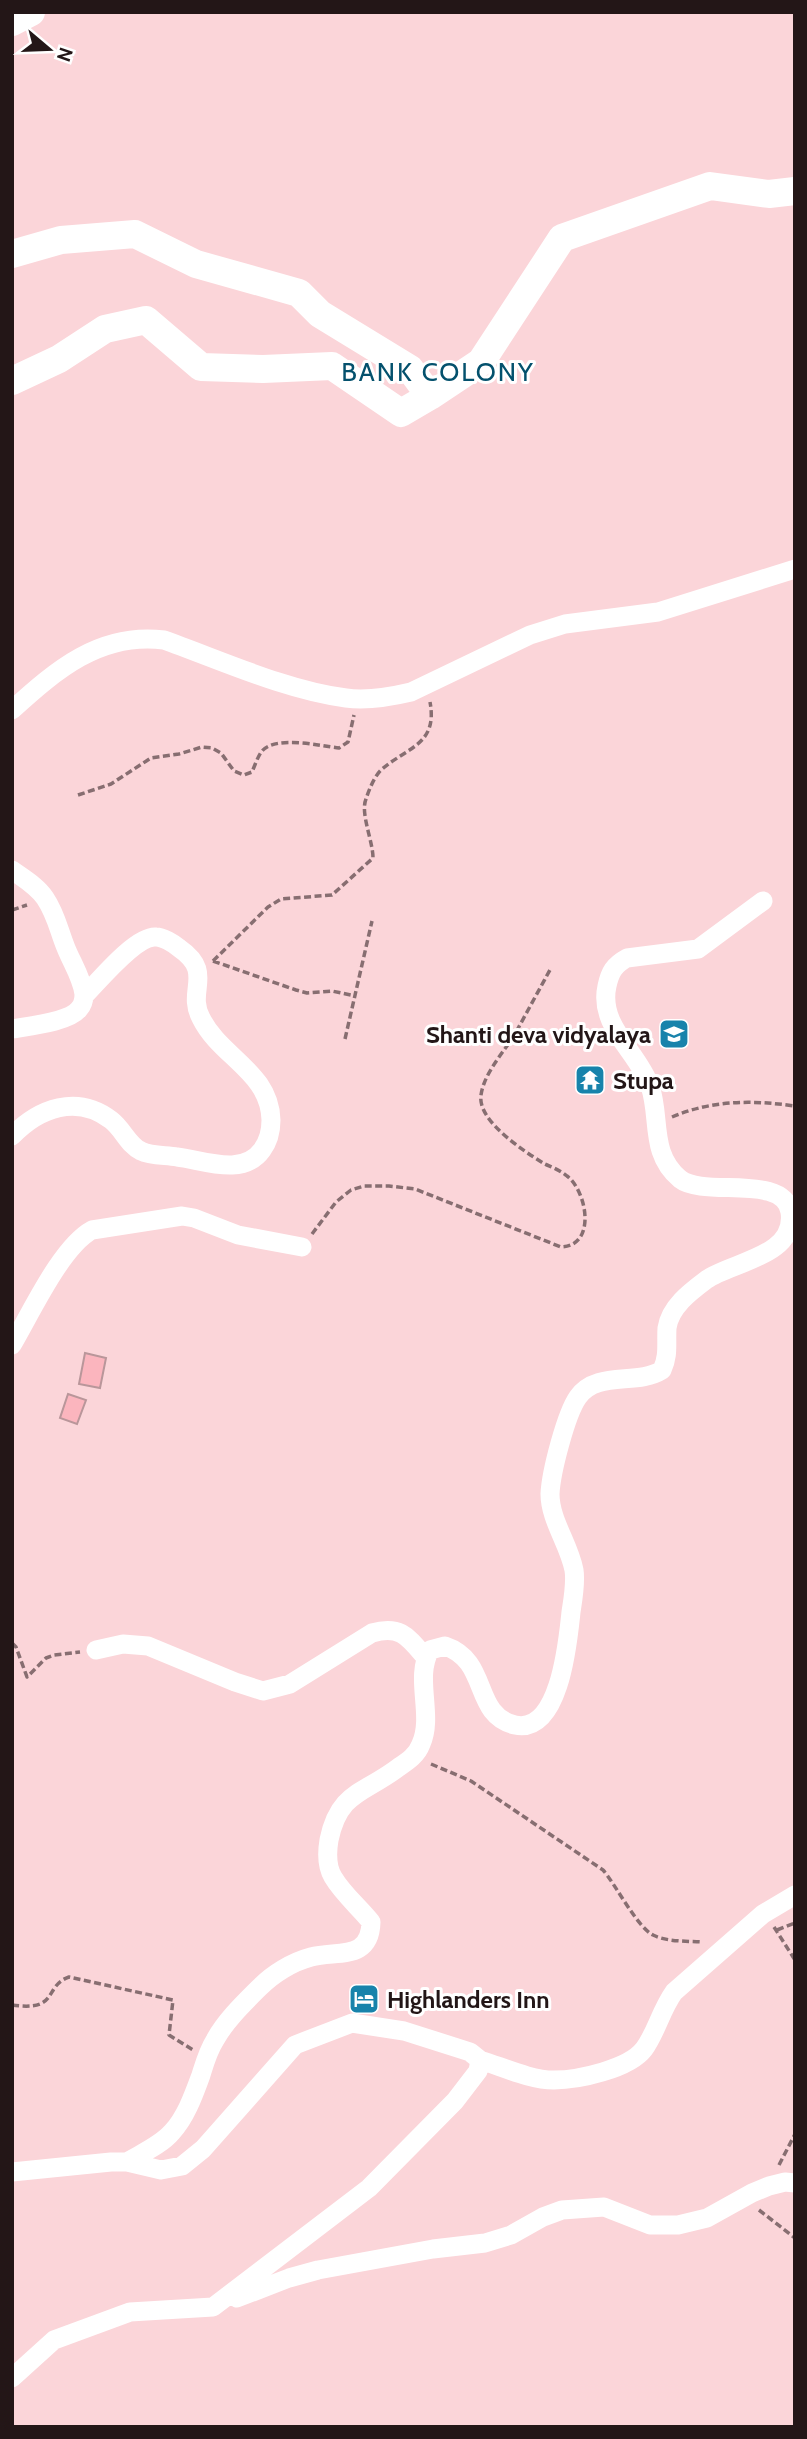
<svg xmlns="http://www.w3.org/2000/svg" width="807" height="2439" font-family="Cabin,sans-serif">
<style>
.building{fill:#fbb5be;stroke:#b9969a;stroke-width:2}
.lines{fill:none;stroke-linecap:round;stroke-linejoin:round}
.path{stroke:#876e71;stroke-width:3.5;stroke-dasharray:7 3.5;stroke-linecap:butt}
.street{stroke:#fff;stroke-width:19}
.secondary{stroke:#fff;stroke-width:28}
.labels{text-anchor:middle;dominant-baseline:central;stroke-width:6;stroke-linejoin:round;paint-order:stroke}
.poi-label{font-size:24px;font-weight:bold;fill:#231617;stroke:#fff;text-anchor:start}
.neighbourhood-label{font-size:26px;letter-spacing:2px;fill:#04516d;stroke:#fff}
</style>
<rect width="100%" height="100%" fill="#fbd5d9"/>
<path class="building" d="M85,1353L106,1358L100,1388L79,1384Z
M68,1394L86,1400L77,1424L60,1418Z"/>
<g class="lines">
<path class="path" d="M78,795L111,784L151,758L179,754L202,747L212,748L221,753L234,771L244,775L252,772C255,765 258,756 262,751C276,735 321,746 339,748L348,742L354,715
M12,910L27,905
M213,961L268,907L281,899L332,895L373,858C373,841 360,813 366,799C369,790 374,777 381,770C407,747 438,745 430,702
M213,961L296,990L307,993L332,991L355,996
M345,1039L372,921
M672,1117C712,1100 752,1100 795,1106
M312,1234L336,1202L351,1190L364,1186H389L415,1189L561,1247C597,1246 587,1191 567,1176C560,1170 551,1167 543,1163C524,1151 477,1121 481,1095C484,1073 504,1052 515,1034C527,1012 539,990 551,968
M12,1643L16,1647L27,1677L46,1658L54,1655L80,1652
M431,1764L471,1781L603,1870C616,1885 637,1927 653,1935C667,1942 687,1941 702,1942
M774,1927L795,1960
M777,1930L795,1923
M12,2005C60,2012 43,1986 69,1977L173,2000L169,2035L193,2050
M779,2165L795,2134
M759,2210L795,2238"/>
<path class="street" d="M12,710C56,670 100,632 164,640C220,660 288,691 346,698C368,701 390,697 411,692L530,635L565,624L658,612L795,569
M12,870C23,878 37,886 45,898C56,914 59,931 66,948C72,963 82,978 84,994C84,999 83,1005 79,1009C69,1022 29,1026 12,1029
M12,1136C39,1108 77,1094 111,1120C123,1129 128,1145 141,1151C151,1156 166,1155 177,1157C203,1160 243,1177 262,1150C268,1142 271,1130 271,1120C270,1072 220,1057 201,1018C186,990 215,973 179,948C173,943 163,937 156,937C136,935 98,982 84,996
M12,1345C31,1313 61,1247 92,1230L182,1216L194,1218L238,1235L302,1247
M96,1650L123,1644L148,1646L235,1682L263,1691L290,1684L372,1633C401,1625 408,1637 426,1658
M480,2060C503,2067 530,2080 554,2080C578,2080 629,2069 644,2049C656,2033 661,2010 674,1992L763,1914L795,1895
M127,2162C142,2153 161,2145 172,2132C186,2117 194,2094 201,2075C205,2062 208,2051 215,2040C226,2020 244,2003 260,1987C273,1974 292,1962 311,1957C338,1950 370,1961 371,1922C359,1907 343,1894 333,1877C327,1867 327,1852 329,1840C339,1791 364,1794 399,1767C408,1761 417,1755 421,1744C434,1715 414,1678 430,1650L445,1646C490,1661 472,1715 515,1725C560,1735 568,1640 571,1612C573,1599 576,1583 574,1570C569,1544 550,1520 550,1494C551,1472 566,1414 578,1397C597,1370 637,1386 662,1370C669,1355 666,1344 667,1328C670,1307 690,1292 706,1280C730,1262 797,1257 790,1212C784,1173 704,1198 680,1179C649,1153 661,1118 650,1086C638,1052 598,1026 607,986C610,972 614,965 627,958L698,949L763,901
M12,2172L111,2162H127L161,2170L182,2166L203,2149L295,2045L352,2023L404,2031L470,2052L480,2060L478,2071L455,2101L369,2188L213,2307L130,2312L54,2340L12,2378
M237,2298L289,2278L318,2270L433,2249L485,2243L511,2235L543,2217L562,2210L604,2207L650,2225H678L707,2218L752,2193L769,2186L785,2182L795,2183"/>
<path class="secondary" d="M12,22L31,12
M12,254L61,240L135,234L196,264L299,293L320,314L410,369L430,396L401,413L332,366L263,369L201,367L146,320L105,329L59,359L12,381
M430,396L481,362L562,238L710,186L769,194L795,191"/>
</g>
<defs>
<g id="school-square" transform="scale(1.575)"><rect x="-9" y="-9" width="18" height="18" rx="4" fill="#1883ab" stroke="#fff"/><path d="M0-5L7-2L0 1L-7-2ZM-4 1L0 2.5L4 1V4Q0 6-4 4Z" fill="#fff"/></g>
<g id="temple-square" transform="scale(1.575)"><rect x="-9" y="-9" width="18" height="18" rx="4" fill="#1883ab" stroke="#fff"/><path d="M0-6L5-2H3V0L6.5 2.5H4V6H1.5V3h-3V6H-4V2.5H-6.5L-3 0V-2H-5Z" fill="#fff"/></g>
<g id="hotel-square" transform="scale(1.575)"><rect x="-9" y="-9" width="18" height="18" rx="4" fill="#1883ab" stroke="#fff"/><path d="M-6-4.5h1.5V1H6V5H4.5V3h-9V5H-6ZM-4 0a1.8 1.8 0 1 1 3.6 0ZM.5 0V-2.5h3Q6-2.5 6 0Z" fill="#fff"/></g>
</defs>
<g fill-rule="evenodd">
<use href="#school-square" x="674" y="1034"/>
<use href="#temple-square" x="590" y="1080"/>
<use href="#hotel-square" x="364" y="1999"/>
</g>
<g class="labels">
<g class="poi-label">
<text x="651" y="1034" text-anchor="end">Shanti deva vidyalaya</text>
<text x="613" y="1080">Stupa</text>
<text x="387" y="1999">Highlanders Inn</text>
</g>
<g class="neighbourhood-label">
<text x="438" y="372">BANK COLONY</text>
</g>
</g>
<rect width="807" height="2439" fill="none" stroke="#231617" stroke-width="28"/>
<g transform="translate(49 49) rotate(109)" stroke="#ffffff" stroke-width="5" paint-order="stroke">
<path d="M0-5L12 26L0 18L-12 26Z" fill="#231617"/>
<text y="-10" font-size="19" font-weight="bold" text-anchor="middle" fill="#231617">N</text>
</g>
</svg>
